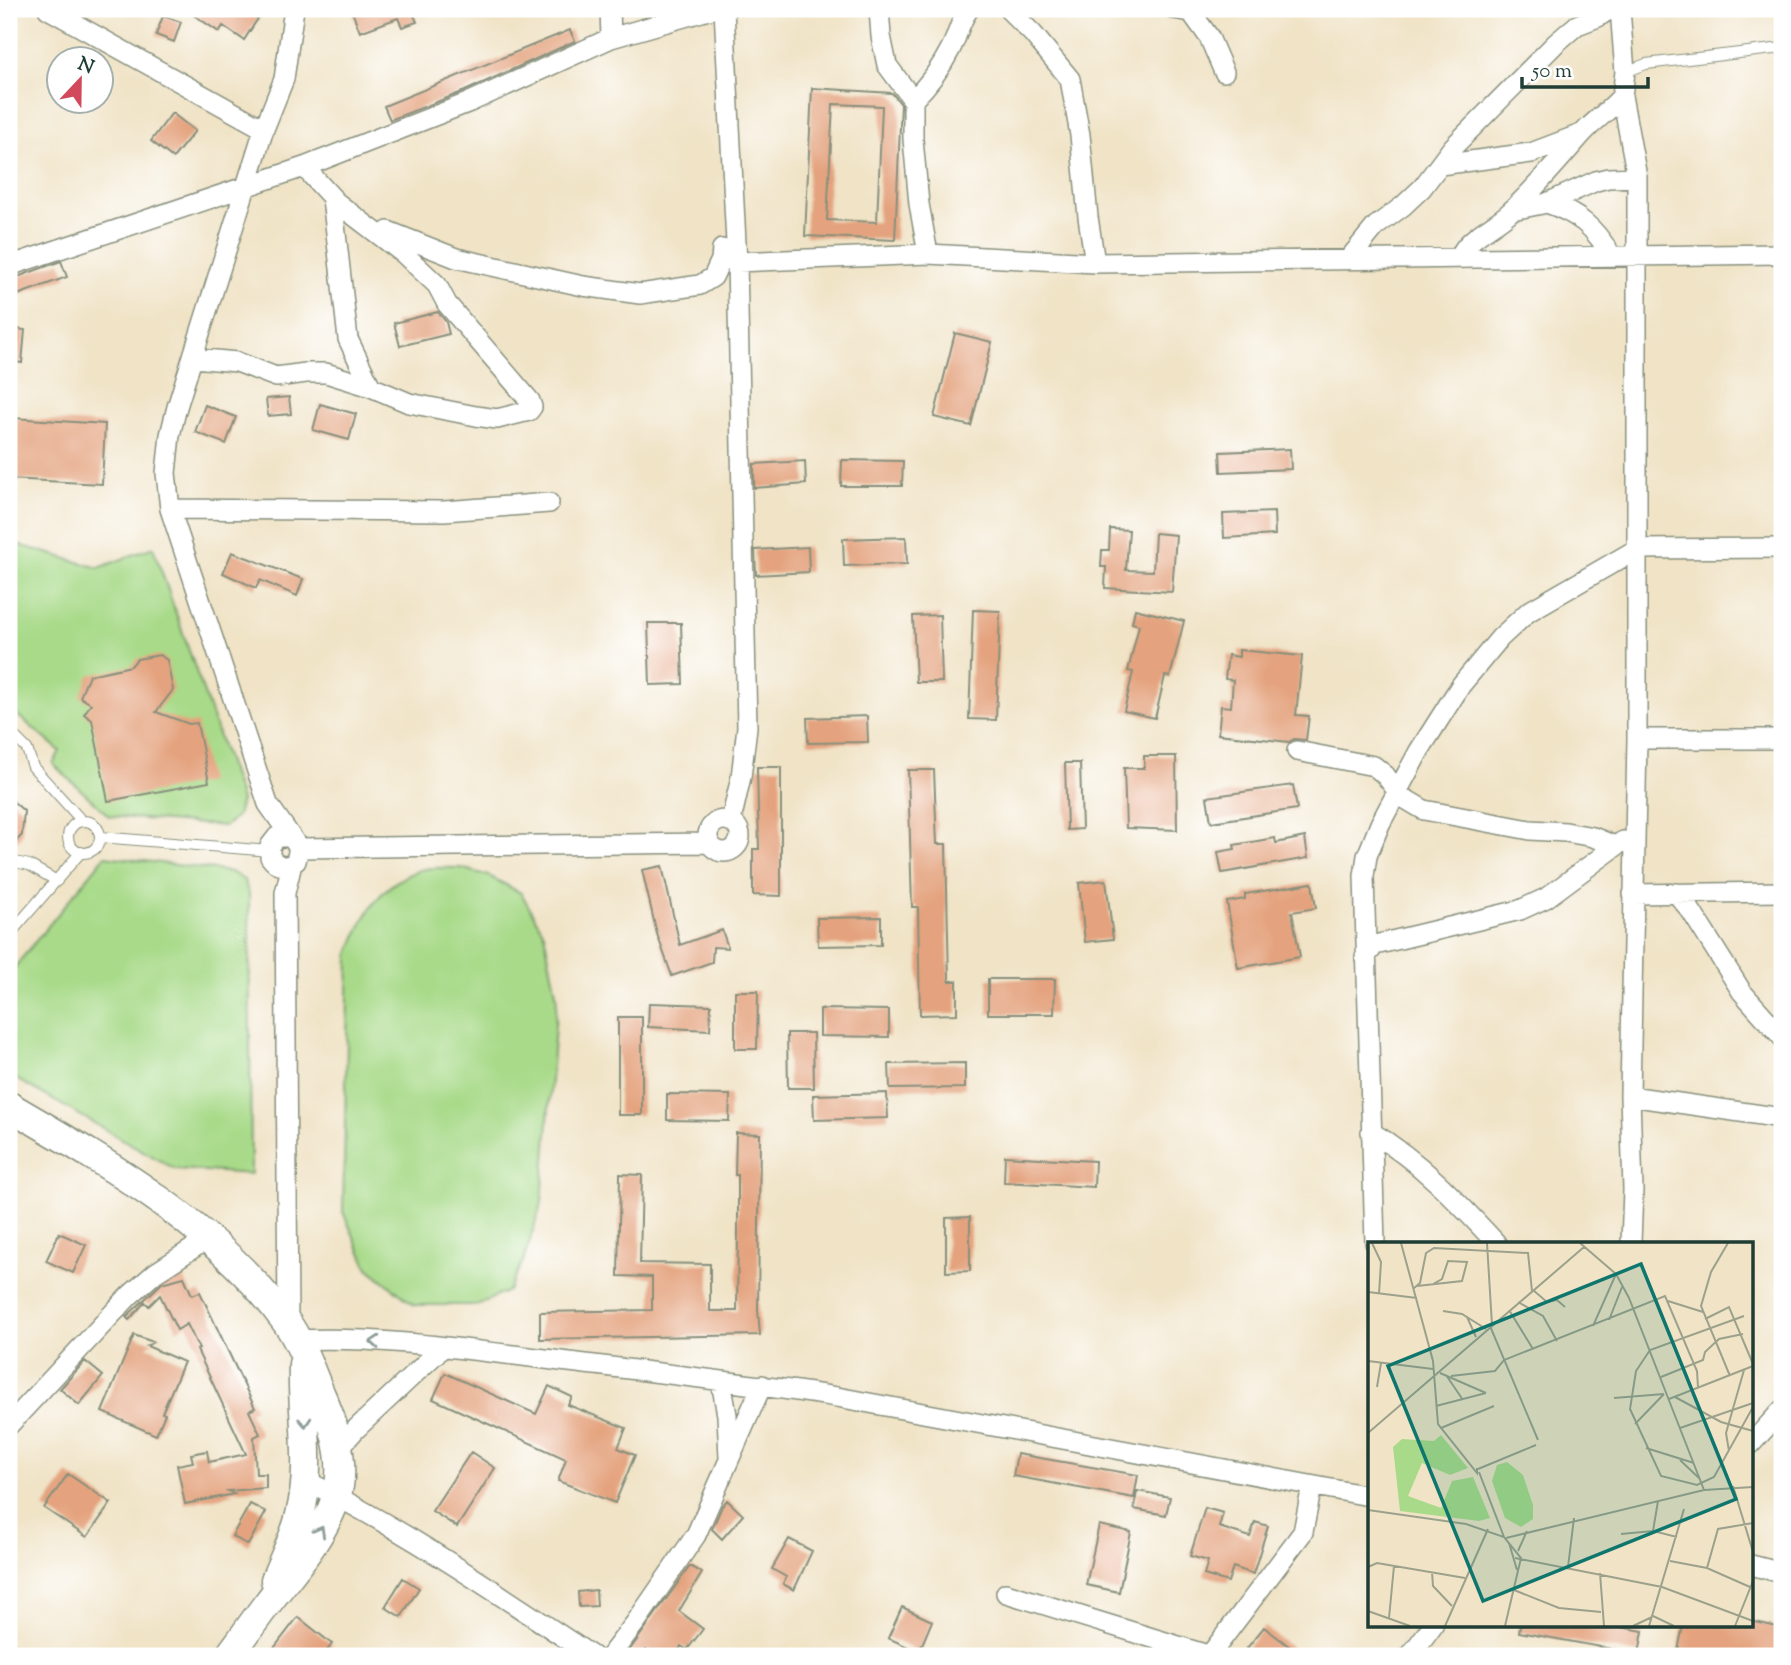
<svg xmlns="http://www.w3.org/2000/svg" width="1791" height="1665" font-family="'Sorts Mill Goudy',serif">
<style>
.green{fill:#a8da89;stroke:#648c5e;stroke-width:2}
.building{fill:#e4a37e;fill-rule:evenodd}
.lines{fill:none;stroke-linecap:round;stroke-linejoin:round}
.lane-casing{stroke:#88907d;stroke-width:12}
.street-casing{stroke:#88907d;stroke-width:22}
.secondary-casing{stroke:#88907d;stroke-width:31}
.lane{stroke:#fff;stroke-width:10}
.street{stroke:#fff;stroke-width:19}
.secondary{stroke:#fff;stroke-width:28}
.oneway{stroke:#8f9e9a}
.inset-road{fill:none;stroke:#9ca18c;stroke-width:2}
.view{fill:#0f766e;fill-opacity:0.15;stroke:#0f766e;stroke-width:3.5}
.inset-edge{fill:none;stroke:#1f3d34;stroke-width:3.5}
</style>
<rect width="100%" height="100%" fill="#fff"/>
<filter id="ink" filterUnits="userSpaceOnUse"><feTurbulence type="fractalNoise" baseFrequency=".0143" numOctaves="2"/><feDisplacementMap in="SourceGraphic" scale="14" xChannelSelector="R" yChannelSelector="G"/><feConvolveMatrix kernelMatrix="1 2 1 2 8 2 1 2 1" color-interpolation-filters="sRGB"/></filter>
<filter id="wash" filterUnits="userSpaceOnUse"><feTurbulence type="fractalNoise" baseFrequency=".00686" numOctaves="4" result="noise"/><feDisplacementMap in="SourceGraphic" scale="28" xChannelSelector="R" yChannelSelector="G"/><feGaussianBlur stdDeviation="1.57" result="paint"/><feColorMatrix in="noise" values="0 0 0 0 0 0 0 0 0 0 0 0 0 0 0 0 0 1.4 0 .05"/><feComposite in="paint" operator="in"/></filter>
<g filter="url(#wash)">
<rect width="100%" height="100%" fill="#f0e3c6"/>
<path class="green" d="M9,542L99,568L153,547L241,800L237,816L225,826L109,816L53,764L60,751L9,708Z
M105,856L231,872L244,880L249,894L251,1174L175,1169L9,1075V974Z
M461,868L489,876L521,893L544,933L557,998L542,1202L524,1259L508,1291L477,1305H414L368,1268L343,1212L349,954C364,916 376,887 417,871C429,866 448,868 461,868Z"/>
<g id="blocks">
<path class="building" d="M185,9H246L259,17L244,40L223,26L219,32Z
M351,9H420V10L413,13L417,22L402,27L398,18L360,32Z
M163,16L181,22L174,42L156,35Z
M570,30L575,41L465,91L390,120L384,106Z
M812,88L892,93L901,104L895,240L805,236ZM833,104L882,106L877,222L827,220Z
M172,113L195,131L173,158L151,141Z
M61,261L67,277L9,298V280Z
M438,312L446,322L449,334L400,346L394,323Z
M9,328L25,330L22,363L9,361Z
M955,333L992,342L971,426L934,417Z
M289,397L291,414L268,416L266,399Z
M320,404L356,414L349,440L313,430Z
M205,405L236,417L226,444L195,432Z
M12,418L105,424L102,484L9,479Z
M1290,449L1291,469L1221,472L1220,452Z
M842,460L903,461L902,486H841Z
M805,461L806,484L754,488V464Z
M1274,512L1275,535L1224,538L1223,514Z
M1110,529L1129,530L1126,570L1153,571L1155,533L1176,535L1172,592L1105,588L1106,567H1101L1102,550H1109Z
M906,537L907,564L844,566L843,539Z
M808,547L809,572L756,575L755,550Z
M232,552L303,579L297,596L260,580L256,588L223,573Z
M1135,609L1184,621L1170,677L1165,676L1155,718L1124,711L1133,672L1128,671L1139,625L1132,623Z
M973,610L1000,611L996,720L969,719Z
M940,615L942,682H916L913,616Z
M648,623H681L683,684L650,685Z
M1239,650L1302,656L1296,715L1309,716L1306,740L1294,739L1289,742L1218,734L1221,706L1231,707L1233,680L1225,679L1228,655L1239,657Z
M160,655L167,660L173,690L156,712L189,724L197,723L209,782L108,801L92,720L84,714L91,704L80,697L89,675L131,666L137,659Z
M867,716L868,742L808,743L807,718Z
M1144,756H1176L1177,830L1126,828L1124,768H1144Z
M1065,763H1080L1082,829L1067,830Z
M757,767H781V896L753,895V849H759Z
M908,770H934L937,844H946L949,981H957V1014L920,1015L918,907H912Z
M1293,785L1297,809L1211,822L1207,797Z
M9,798L24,811L22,835L9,849Z
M1305,837L1308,858L1222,873L1218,852L1235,849L1234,845L1275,838L1276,843Z
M662,866L680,945L722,930L728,948L713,947L712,962L672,976L657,934L642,870Z
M1106,880L1113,939L1085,942L1079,883Z
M1312,883L1316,908L1292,912L1300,957L1238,968L1227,902L1245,899V894Z
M881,917V945L818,946L817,918Z
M988,979H1055L1054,1014H988Z
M735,991H758L757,1049H735Z
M649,1003L711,1005L710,1030L648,1027Z
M820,1009L889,1010V1037L820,1036Z
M618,1017H642V1115H618Z
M787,1033H813L814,1088H788Z
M965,1063V1088L890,1089L889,1064Z
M887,1093L888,1118L814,1120L813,1095Z
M667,1094L730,1095L729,1121L667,1120Z
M736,1133L760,1134L758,1310L760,1335L540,1339V1312L652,1310V1277L618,1276L620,1174L642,1175L640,1263L710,1264V1311H737L738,1233V1175H735Z
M1005,1156L1095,1161L1094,1187L1004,1182Z
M970,1217V1271L946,1272V1218Z
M59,1233L86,1245L73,1273L46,1261Z
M184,1277L192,1295L200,1292L255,1408L249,1411L260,1434L254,1437L256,1474H266V1488L228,1491L234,1494L185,1504L177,1465L193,1462L191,1454L207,1451L209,1462L246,1454L197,1350L199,1349L187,1324L177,1330L160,1295L149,1306L145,1302L129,1320L126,1317L162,1283Z
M134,1335L153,1342L147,1346L184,1362L162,1413L165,1414L156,1435L102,1412Z
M85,1361L103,1376L79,1405L60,1389Z
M445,1373L536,1414L549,1386L572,1397L568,1405L626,1428L618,1448L635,1455L615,1503L558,1481L566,1459L433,1399Z
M471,1452L495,1468L457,1527L432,1511Z
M1017,1454L1138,1475L1134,1498L1013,1476Z
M68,1474L111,1503L87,1537L44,1508Z
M1137,1491L1170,1497L1166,1515L1134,1509Z
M727,1500L743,1515L722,1539L712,1529L722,1506Z
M250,1504L266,1512L248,1545L232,1536Z
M1205,1508L1223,1513L1219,1527L1250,1537L1255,1522L1268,1526L1253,1574L1233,1567L1228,1582L1204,1575L1208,1561L1190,1556Z
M1099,1525L1131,1532L1119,1592L1086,1585Z
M789,1539L812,1551L794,1590L783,1584L786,1577L772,1569Z
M690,1566L702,1573L679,1611L703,1629L687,1650L681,1646L676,1656H659L646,1650L641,1656L629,1651Z
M403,1578L419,1588L401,1617L385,1607Z
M596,1590L597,1606L579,1607L578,1592Z
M902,1607L932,1621L919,1652L888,1638Z
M298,1617L332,1644L323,1656H268Z
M1751,1621L1782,1628L1780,1656H1677L1683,1625H1751Z
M1520,1625H1610L1643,1631L1639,1654L1519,1632Z
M1264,1627L1302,1656H1257L1247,1648Z"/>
</g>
</g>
<g filter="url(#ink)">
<use href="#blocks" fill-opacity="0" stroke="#88907d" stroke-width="2"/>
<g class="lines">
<g class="lane-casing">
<path id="lane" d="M1625,72L1646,64L1782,48
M9,731L27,749L33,767L82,821
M68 837a16 16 0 1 1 32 0a16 16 0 1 1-32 0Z
M100,837L269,851
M9,868L15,862L29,865L57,881
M9,935L81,852"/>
</g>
<g class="street-casing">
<path id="street" d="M48,9L264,129
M610,9L611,38
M724,9L737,262L747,727L741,777L731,821
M879,9L881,36L887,65L913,100V139L919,204L928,254
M1008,9L1033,34L1070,79L1080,135L1088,217L1095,263
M1173,9L1191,12L1209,37L1224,72
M1620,9L1625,72L1622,96L1637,177V739L1630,1096L1633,1190L1631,1243
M913,100C928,85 940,70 950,50C958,36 959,22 969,9
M1440,165L1531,153L1581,134
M332,198L348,339L371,387
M1547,203C1579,214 1594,227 1611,255
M1512,210L1547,203L1596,181L1608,178L1637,177
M388,231L456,258L583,286L640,294L700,285L713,277L721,260L722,249
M722,249L737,262L928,254L1095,263L1782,254
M1459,258C1468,236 1493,228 1510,212C1536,188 1559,160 1583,133C1595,120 1610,110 1622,96
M1348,260L1376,226L1403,206L1422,188L1452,148L1556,43L1577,25L1598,17L1610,9
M9,266L304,167L470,102L611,38L712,9
M194,358L237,362L276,377L306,373H326L371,387L409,403L476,416L497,419L529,411L532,407L530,401L447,304L437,285L404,254L336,202L304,167
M170,509L444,511L549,503
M1637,739H1782
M1297,751L1374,766L1385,775L1402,797L1424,810L1530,830L1566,832L1593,837L1615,846
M708 836a16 16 0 1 1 32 0a16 16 0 1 1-32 0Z
M289,837H277L270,846V857C277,867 287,869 296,861L299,848L268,804L170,509L166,473L170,435L177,407L264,129L284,79L294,9
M299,848L709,843
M1676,893L1691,911L1742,992L1782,1037
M1633,894L1782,892
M1365,957L1375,945L1520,910L1546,898L1623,841
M1630,1096L1782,1118
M1371,1132C1420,1161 1457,1201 1496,1243
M1375,1243L1364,876L1367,856L1380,824L1419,751L1461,685L1500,638L1528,612L1637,549L1782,548
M288,1324L285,893L292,864
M296,1340C379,1336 463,1349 545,1359C643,1371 740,1382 837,1397L1369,1496
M721,1381L727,1415L729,1457
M9,1425L128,1297L155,1273L209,1238
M1751,1444L1782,1410
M339,1448L357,1428L443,1347
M305,1480C405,1530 499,1594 592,1656
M1751,1565L1782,1573
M1006,1593L1211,1656
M1210,1655L1303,1532L1312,1486
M610,1656L636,1622L696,1535L762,1385
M1410,1656L1433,1625"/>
</g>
<g class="secondary-casing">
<path id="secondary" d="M9,1106C110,1165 217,1226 287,1323C302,1344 311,1372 321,1395C335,1426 347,1465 336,1498C322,1539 292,1571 267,1604C254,1621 242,1639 229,1656
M275,1580C283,1559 295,1537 300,1515C313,1465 301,1414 303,1364"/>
</g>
<use href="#lane" class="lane"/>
<use href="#street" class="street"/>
<use href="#secondary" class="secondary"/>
</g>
<defs><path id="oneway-chevron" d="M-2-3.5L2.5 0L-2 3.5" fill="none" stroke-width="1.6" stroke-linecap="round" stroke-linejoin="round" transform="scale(1.75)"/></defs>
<g class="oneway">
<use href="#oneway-chevron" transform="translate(375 1342) rotate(-176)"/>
<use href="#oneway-chevron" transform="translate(305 1422) rotate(86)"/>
<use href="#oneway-chevron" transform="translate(320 1531) rotate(-61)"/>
</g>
</g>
<g transform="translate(1368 1242)">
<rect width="385" height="385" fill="#f0e3c6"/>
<path d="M73,193L100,226L82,233L54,221L40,254L73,266L84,239L105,235L122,276L111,279L32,269L25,205L34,197L66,199ZM139,220L155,233L165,263V277L153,285L137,276L124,239L129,223Z" fill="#a8da89"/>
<path class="inset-road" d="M4,1L13,20L11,52M33,1L65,119L70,182L109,231V226M119,1L124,83M212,1L248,32L261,56L336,248M360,1L343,30L333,64L362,134M49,44L94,39L99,20L80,19L74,37L65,42M45,47L52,41L58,11L66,6L160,11L164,49M165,48L179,60L189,58L197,65M0,50L49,56M300,59L335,70M150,60L175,74L189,99M141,68L165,107M75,69L94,72L118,87M376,74L282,108L268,129L262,167L293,234L329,243L346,235L385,165M99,75L108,95M337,77L361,65L385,122M241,78L254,45M122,84L170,198M225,84L248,32M0,119L65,127M72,131L118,151M78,133L95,158M83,134L127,129L136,118L297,54L329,129L330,145M293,135L335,118L337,110L351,97L375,92M9,145L13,121M307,155L353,180L385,189M246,156L296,152M301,157L385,124M68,164L118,151M267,182L296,152M73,186L126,164M312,186L385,161M0,191L216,5M278,206L326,221M361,209L358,191L376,128M312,218L332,237M110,227L168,203M111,230L136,295M365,244L385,310M0,268L98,282L136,295L153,316L137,384M285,289L290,259M253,292L285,289L309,295M138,296L336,248L385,245M141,301L149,328M150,309L159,289M147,316L294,345L385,379M302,319L339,326L382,345M0,325L9,321L97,336M200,325L206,276M339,326L350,287L385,281M64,330L65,344L84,364M232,331L236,384M146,348L191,366L233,370M0,369L42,384M285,374L306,384M21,376L26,324M77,384L120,287M265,384L284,375M281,384L316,267M367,384L385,339"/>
<path class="view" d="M273,22L368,257L115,359L20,124Z"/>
<rect width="385" height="385" class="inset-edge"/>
</g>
<rect width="1791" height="1665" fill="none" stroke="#fff" stroke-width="35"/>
<g transform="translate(80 80) rotate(22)"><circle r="33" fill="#ffffff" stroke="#a5b1ae" stroke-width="2"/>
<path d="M0-5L12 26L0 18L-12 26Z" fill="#d1495b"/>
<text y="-10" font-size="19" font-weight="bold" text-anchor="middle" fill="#1f3d34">N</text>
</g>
<path d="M1522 77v10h126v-10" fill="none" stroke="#1f3d34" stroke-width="3.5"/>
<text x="1532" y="77" font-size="21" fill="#1f3d34" stroke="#ffffff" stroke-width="5" paint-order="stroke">50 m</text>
</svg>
